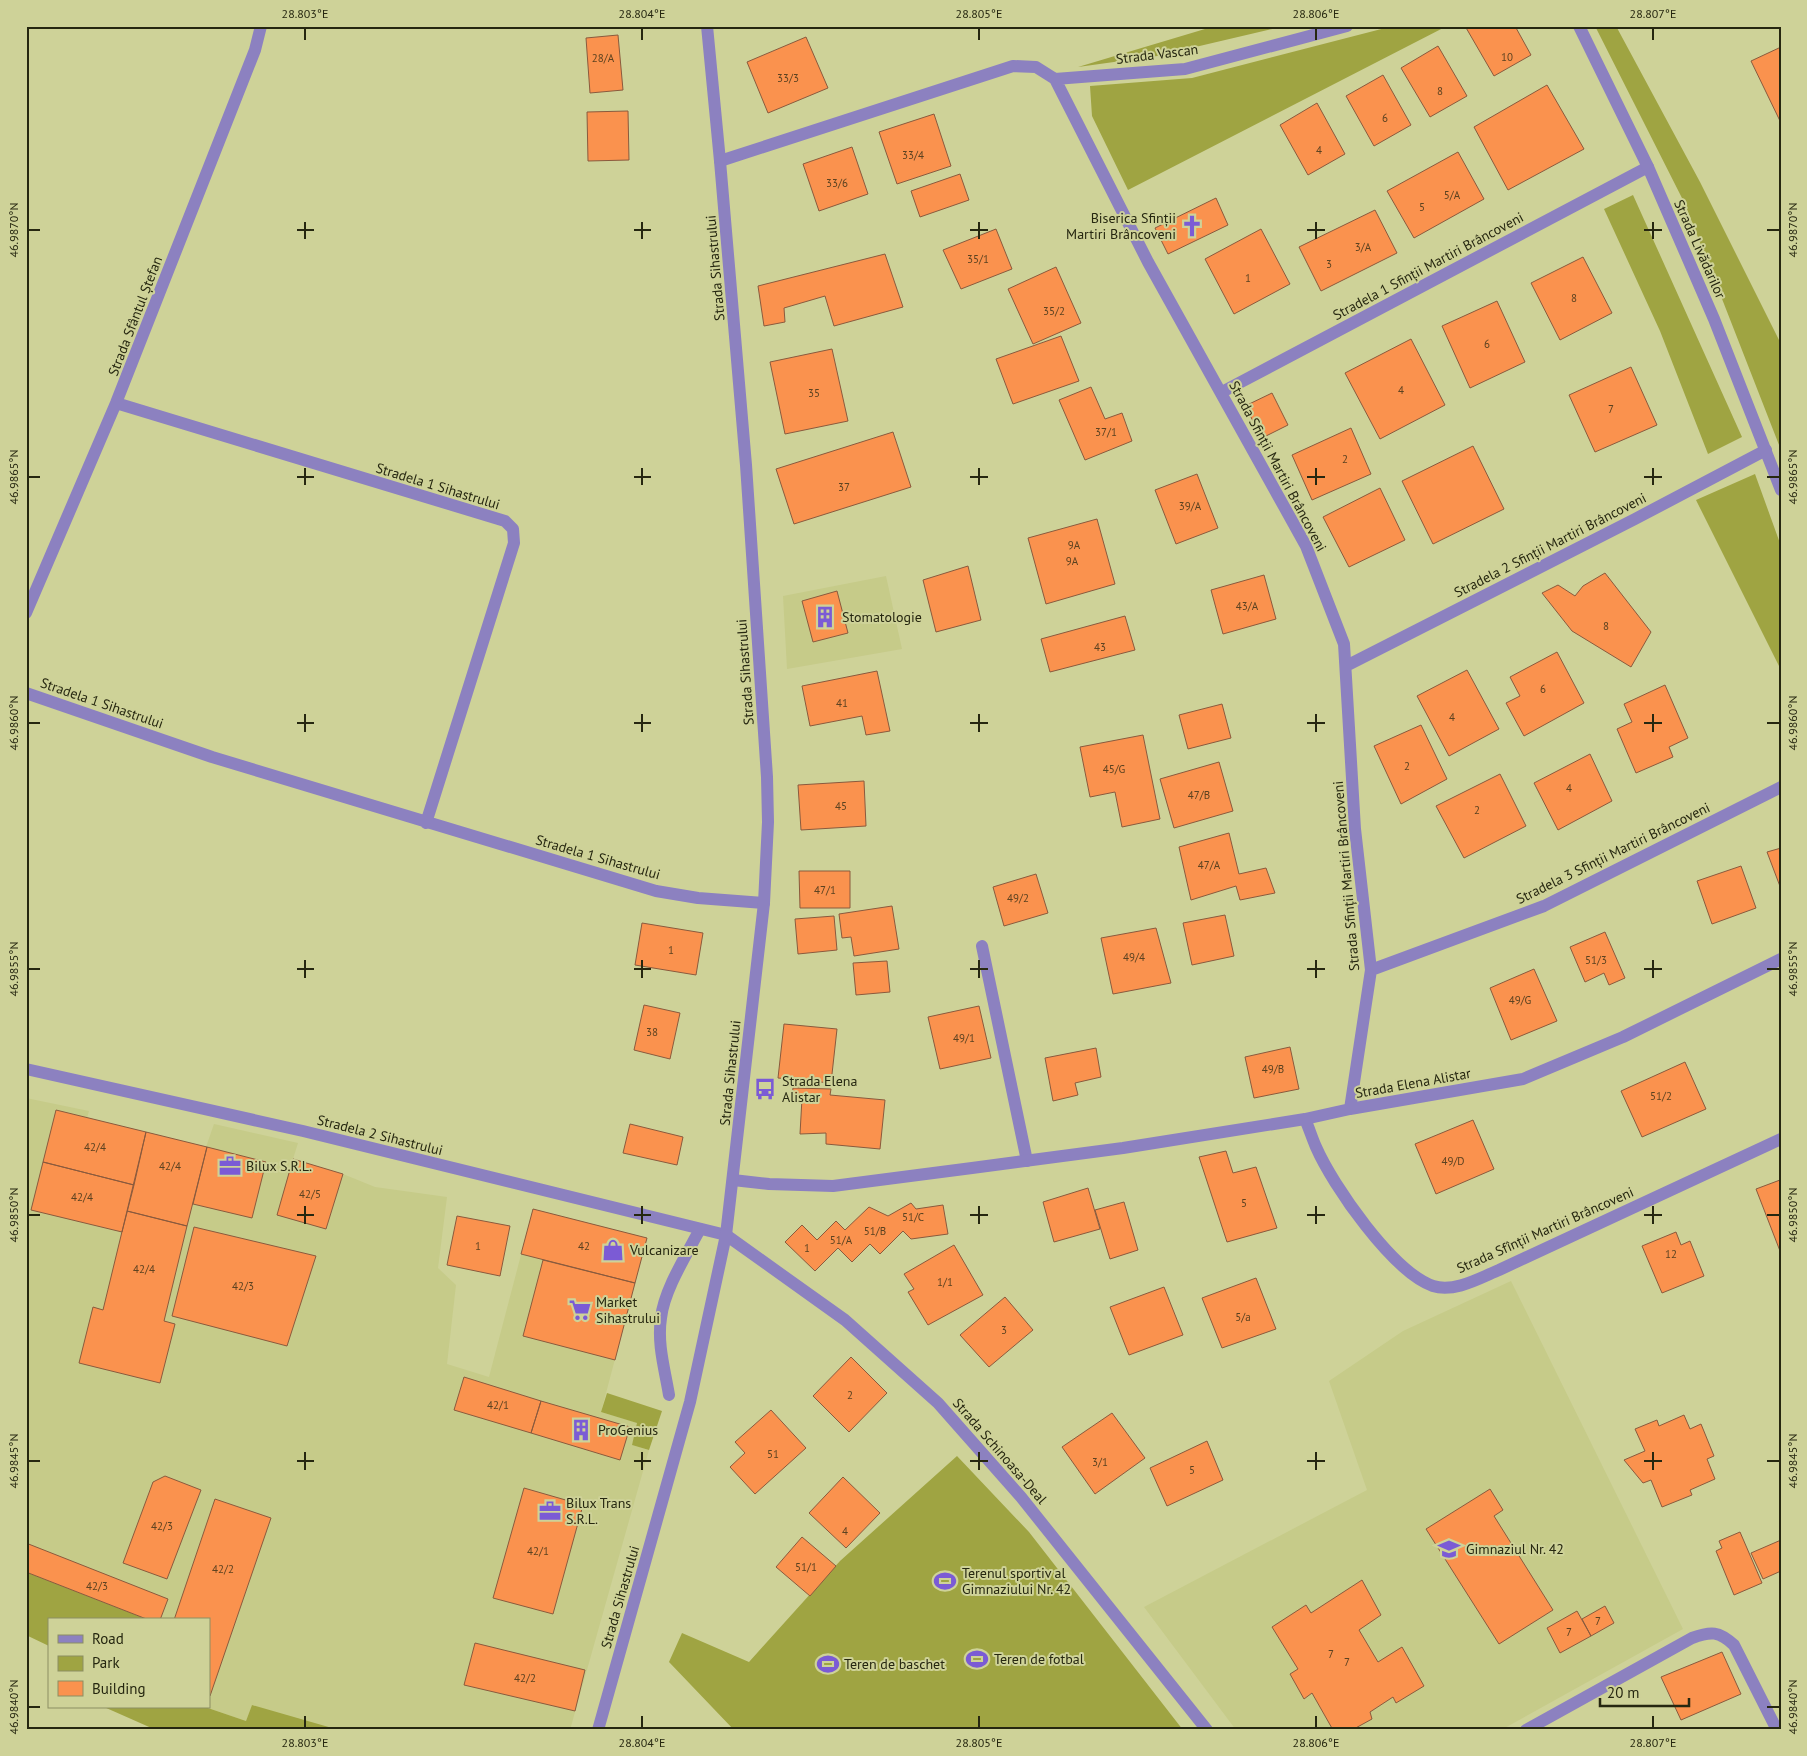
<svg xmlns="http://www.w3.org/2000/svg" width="1807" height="1756" font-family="'PT Sans',sans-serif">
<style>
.built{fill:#c6cb89}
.green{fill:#9fa442}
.building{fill:#fa924e;stroke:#8a5a3d}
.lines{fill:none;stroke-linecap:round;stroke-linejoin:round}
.service{stroke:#8c81c0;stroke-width:12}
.minor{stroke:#8c81c0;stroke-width:12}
.tertiary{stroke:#8c81c0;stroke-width:12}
.ticks{fill:none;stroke:#262710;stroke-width:2}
.labels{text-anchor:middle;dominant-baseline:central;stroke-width:4;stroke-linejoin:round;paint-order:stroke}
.number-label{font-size:11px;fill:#5b4220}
.street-label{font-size:14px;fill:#262710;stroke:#ced298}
.poi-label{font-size:14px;fill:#262710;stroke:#ced298;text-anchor:start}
.neatline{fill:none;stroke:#262710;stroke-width:2}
.ticks-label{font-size:12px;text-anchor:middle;fill:#262710}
</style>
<rect width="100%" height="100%" fill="#ced298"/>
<path class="built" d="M886,576L902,649L787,669L783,596Z
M26,1098L89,1111L87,1118L206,1147L214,1124L298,1143L293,1159L326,1228L343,1174L375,1187L447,1197L438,1268L456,1285L447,1364L489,1377L533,1209L647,1238L601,1412L638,1423L632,1445L649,1450L570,1730H331L252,1705L246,1721L205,1707H209V1620H149L26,1572Z
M1511,1281L1683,1629L1501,1730H1236L1144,1607L1367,1490L1329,1381L1403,1331Z"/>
<path class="green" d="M1215,26H1285L1157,56L1078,67Z
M1393,26H1447L1128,190L1092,116L1090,86L1192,78Z
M1595,26H1616L1700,182L1781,344V450L1685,204Z
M1633,195L1742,437L1708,454L1660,331L1604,209Z
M1755,474L1781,546V670L1696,500Z
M607,1393L662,1411L649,1450L632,1445L637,1423L601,1412Z
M957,1456L1029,1532L1183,1730H734L669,1662L682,1633L749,1662L840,1561Z
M26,1572L149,1620H49V1646L26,1635Z
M252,1705L339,1730H156L104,1707H205L246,1721Z"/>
<path class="building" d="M1465,26H1515L1531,55L1494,76Z
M618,35L623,90L590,93L586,38Z
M806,37L828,88L768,113L747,62Z
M1438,46L1467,96L1430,117L1401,68Z
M1781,47V123L1751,61Z
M1383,75L1411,125L1374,146L1346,96Z
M1547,85L1584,149L1508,190L1474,127Z
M1317,103L1345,154L1308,175L1280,125Z
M628,111L629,160L588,161L587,112Z
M934,114L951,166L897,184L879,132Z
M852,147L868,194L819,211L803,164Z
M1458,152L1484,199L1414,238L1387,191Z
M960,174L969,200L920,217L911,191Z
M1216,198L1228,225L1168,254L1155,228Z
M1375,210L1397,253L1321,291L1299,247Z
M996,229L1012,269L961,289L943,250Z
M1261,229L1290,284L1234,314L1205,259Z
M885,254L903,307L834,326L825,296L784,308L785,322L764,326L758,286Z
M1583,257L1612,313L1560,340L1531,283Z
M1056,267L1081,323L1033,344L1008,289Z
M1497,301L1525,362L1470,388L1442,326Z
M1061,336L1079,381L1013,404L996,359Z
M1411,339L1445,405L1380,439L1345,373Z
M832,349L848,421L785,434L770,362Z
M1631,367L1657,425L1595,452L1569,395Z
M1091,387L1105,419L1122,413L1132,441L1085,460L1059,400Z
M1272,393L1288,425L1262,438L1245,406Z
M1351,428L1371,474L1312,500L1292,455Z
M893,432L911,487L794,524L776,469Z
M1473,446L1504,509L1433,544L1402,481Z
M1197,474L1218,528L1176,544L1155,490Z
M1380,488L1405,540L1349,567L1323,517Z
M1097,519L1115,584L1046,604L1028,538Z
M968,566L981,620L936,632L923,580Z
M1605,573L1651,632L1631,667L1572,631L1542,593L1558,585L1575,596L1583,586Z
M1264,575L1276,619L1223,634L1211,590Z
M837,591L848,633L813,642L802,601Z
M1125,616L1135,650L1050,672L1041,639Z
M1557,652L1584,703L1524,736L1506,703L1520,696L1510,677Z
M1467,670L1499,729L1449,756L1417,696Z
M877,671L890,731L866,735L862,716L810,726L802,686Z
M1665,685L1688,738L1669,747L1673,757L1636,773L1617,729L1632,722L1624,704Z
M1222,704L1231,738L1188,749L1179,715Z
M1421,725L1447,779L1401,804L1374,746Z
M1143,735L1160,819L1122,827L1115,792L1090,797L1080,747Z
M1590,754L1612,801L1558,830L1534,783Z
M1219,762L1233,811L1174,828L1160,779Z
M1500,774L1526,826L1464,858L1436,806Z
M864,781L866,826L801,830L798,785Z
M1229,833L1239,874L1266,868L1275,893L1240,900L1236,886L1191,900L1179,847Z
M1781,848V889L1767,852Z
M1741,866L1756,908L1712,924L1697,881Z
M799,871H850V908H800Z
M1036,874L1048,913L1004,926L993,887Z
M892,906L899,949L854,956L851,937L842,938L839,914Z
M1225,915L1234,956L1192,965L1183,923Z
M834,916L837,950L798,954L795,919Z
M642,923L703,933L696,975L635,965Z
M1156,928L1171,983L1113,994L1101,938Z
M1605,932L1625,978L1609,985L1604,973L1585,982L1570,947Z
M887,961L890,992L856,995L853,963Z
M1534,969L1557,1021L1511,1040L1490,988Z
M644,1005L680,1013L670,1059L634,1050Z
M979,1006L991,1058L940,1069L928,1017Z
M784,1024L837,1029L831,1083L778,1078Z
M1290,1047L1299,1089L1254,1098L1245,1057Z
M1096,1048L1101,1077L1075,1083L1078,1095L1053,1101L1045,1058Z
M1685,1062L1706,1109L1642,1137L1621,1091Z
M793,1088L831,1089L830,1095L885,1100L880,1149L826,1144V1133L800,1134L802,1098L792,1097Z
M56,1110L146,1132L134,1185L43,1162Z
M1473,1120L1494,1169L1436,1194L1415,1144Z
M630,1124L683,1137L677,1165L623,1153Z
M146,1132L207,1147L187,1226L127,1211Z
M207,1147L266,1162L252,1218L193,1204Z
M1226,1151L1233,1173L1256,1167L1277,1228L1227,1242L1199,1157Z
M293,1159L343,1174L326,1229L277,1215Z
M43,1162L134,1185L122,1232L31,1210Z
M1780,1180L1781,1183L1780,1251L1756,1189Z
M1088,1188L1100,1229L1054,1242L1043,1202Z
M1124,1202L1138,1250L1110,1259L1095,1210Z
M911,1203L916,1209L943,1205L948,1234L911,1239L903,1231L880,1254L870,1244L852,1262L838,1248L815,1271L785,1242L802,1225L817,1240L836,1221L845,1230L869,1207L888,1216Z
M533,1209L647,1238L635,1283L521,1254Z
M127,1211L187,1226L164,1321L175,1324L160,1383L79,1363L93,1307L103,1310Z
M457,1216L510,1226L500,1276L447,1265Z
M194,1227L316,1256L287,1346L172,1316Z
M1676,1232L1681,1245L1690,1241L1704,1276L1662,1293L1642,1246Z
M954,1245L983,1295L928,1325L908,1292L914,1289L904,1274Z
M543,1260L635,1283L615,1360L523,1336Z
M1256,1278L1276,1329L1222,1348L1202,1298Z
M1164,1287L1183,1335L1129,1355L1110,1307Z
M1005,1297L1033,1330L989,1367L960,1335Z
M851,1357L887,1393L849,1432L813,1396Z
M464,1377L541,1401L531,1433L454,1410Z
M541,1401L630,1427L620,1460L531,1433Z
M771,1410L806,1448L755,1494L730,1467L745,1453L735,1442Z
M1112,1413L1145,1458L1095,1494L1062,1447Z
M1684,1415L1690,1429L1701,1424L1714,1456L1707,1459L1715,1479L1690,1490L1692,1495L1662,1507L1651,1480L1643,1483L1624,1460L1645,1451L1635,1429L1657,1420L1659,1426Z
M1207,1441L1223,1480L1167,1506L1150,1468Z
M165,1476L201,1490L167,1579L123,1563L153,1482Z
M843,1477L880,1513L846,1548L809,1513Z
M524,1488L583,1505L553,1614L493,1598Z
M1490,1489L1503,1510L1494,1516L1553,1610L1499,1644L1426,1529Z
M215,1499L271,1518L210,1696H209V1620H174Z
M1740,1532L1762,1583L1734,1595L1716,1551L1722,1548L1719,1541Z
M802,1537L836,1566L810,1596L776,1567Z
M1781,1540V1571L1763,1579L1751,1553Z
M26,1543L168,1599L160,1620H149L26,1572Z
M1362,1580L1381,1615L1359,1630L1378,1662L1402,1647L1424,1686L1396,1703L1393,1697L1370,1712L1372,1719L1352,1730H1333L1312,1693L1304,1699L1290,1674L1298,1669L1272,1627L1306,1605L1311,1613Z
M1605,1606L1614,1623L1591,1636L1582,1619Z
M1577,1611L1591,1636L1560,1653L1547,1628Z
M475,1643L585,1670L575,1711L464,1685Z
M1722,1652L1741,1694L1681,1720L1661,1677Z"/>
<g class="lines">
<path class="service" d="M982,946L1027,1161
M669,1395C665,1370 657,1344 661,1318C664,1290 687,1254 700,1229"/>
<path class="minor" d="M1055,79L1148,262L1306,546L1344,644L1355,829L1371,970L1350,1109
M1055,79L1185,69L1347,26
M720,161L1013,66L1036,67L1055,79
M1222,392L1648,167
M116,403L505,521L513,529L514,543L426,823
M26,613L116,403L255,50L261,26
M1346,666L1635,519L1766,450
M26,693L212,757L656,891L698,898L764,903
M1371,970L1544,906L1781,787
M26,1069L303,1131L726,1235L845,1320L938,1403L1021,1497L1207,1730
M1305,1119C1309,1128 1312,1138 1316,1147C1333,1186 1393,1272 1433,1286C1454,1293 1480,1278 1499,1270L1781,1139
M733,1180L769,1184L833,1186L972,1168L1123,1148L1305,1119L1350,1109L1523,1079L1623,1037L1781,959
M1526,1730L1692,1638C1711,1631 1719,1631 1734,1645L1777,1730"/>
<path class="tertiary" d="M1579,26L1648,167L1714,319L1781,490
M598,1730L690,1402L726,1235L764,903L768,822L767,777L746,465L720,161L707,26"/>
</g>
<path class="ticks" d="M305,28V40M642,28V40M979,28V40M1316,28V40M1653,28V40M305,222V239M642,222V239M979,222V239M1316,222V239M1653,222V239M28,230H40M297,230H314M634,230H651M970,230H988M1307,230H1325M1644,230H1662M1767,230H1780M305,468V485M642,468V485M979,468V485M1316,468V485M1653,468V485M28,477H40M297,477H314M634,477H651M970,477H988M1307,477H1325M1644,477H1662M1767,477H1780M305,714V732M642,714V732M979,714V732M1316,714V732M1653,714V732M28,723H40M297,723H314M634,723H651M970,723H988M1307,723H1325M1644,723H1662M1767,723H1780M305,960V978M642,960V978M979,960V978M1316,960V978M1653,960V978M28,969H40M297,969H314M634,969H651M970,969H988M1307,969H1325M1644,969H1662M1767,969H1780M305,1206V1224M642,1206V1224M979,1206V1224M1316,1206V1224M1653,1206V1224M28,1215H40M297,1215H314M634,1215H651M970,1215H988M1307,1215H1325M1644,1215H1662M1767,1215H1780M305,1452V1470M642,1452V1470M979,1452V1470M1316,1452V1470M1653,1452V1470M28,1461H40M297,1461H314M634,1461H651M970,1461H988M1307,1461H1325M1644,1461H1662M1767,1461H1780M28,1707H40M1767,1707H1780M305,1716V1728M642,1716V1728M979,1716V1728M1316,1716V1728M1653,1716V1728"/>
<defs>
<g id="church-bare" transform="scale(1.725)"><path d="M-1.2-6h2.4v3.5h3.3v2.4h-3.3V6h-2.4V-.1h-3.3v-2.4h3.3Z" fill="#7b5bd5" stroke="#ced298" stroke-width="2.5" paint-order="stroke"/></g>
<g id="building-bare" transform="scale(1.725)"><path d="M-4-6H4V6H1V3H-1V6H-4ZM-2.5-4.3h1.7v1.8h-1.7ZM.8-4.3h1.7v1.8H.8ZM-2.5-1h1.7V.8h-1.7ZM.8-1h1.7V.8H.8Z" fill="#7b5bd5" stroke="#ced298" stroke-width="2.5" paint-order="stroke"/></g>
<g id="bus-bare" transform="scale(1.725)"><path d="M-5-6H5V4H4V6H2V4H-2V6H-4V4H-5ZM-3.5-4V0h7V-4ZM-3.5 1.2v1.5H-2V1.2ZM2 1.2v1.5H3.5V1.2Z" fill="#7b5bd5" stroke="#ced298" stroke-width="2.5" paint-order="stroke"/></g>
<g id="office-bare" transform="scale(1.725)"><path d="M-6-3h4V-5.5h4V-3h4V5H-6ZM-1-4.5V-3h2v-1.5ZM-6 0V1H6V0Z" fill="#7b5bd5" stroke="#ced298" stroke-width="2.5" paint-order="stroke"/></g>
<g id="shop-bare" transform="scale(1.725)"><path d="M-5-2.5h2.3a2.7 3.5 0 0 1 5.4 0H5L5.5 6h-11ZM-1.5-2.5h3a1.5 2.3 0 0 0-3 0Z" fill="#7b5bd5" stroke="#ced298" stroke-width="2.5" paint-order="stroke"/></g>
<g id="supermarket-bare" transform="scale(1.725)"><path d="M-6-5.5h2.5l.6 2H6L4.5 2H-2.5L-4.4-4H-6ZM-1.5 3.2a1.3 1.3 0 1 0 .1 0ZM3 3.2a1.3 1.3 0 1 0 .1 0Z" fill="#7b5bd5" stroke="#ced298" stroke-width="2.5" paint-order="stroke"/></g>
<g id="school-bare" transform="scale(1.725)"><path d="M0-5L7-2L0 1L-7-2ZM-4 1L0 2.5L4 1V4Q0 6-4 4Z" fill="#7b5bd5" stroke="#ced298" stroke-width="2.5" paint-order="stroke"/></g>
<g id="stadium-bare" transform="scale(1.725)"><path d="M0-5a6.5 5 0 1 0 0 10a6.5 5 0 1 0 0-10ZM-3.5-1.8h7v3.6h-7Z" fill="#7b5bd5" stroke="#ced298" stroke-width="2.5" paint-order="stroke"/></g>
</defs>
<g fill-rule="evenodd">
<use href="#church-bare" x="1192" y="226"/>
<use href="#building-bare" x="825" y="617"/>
<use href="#bus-bare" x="765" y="1089"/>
<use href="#office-bare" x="230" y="1166"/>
<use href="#shop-bare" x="613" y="1250"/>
<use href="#supermarket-bare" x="580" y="1310"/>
<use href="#building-bare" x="581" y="1430"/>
<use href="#office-bare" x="550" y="1511"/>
<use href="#school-bare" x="1449" y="1549"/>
<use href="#stadium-bare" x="945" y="1581"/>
<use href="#stadium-bare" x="977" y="1659"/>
<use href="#stadium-bare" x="828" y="1664"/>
</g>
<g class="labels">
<g class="number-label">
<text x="1507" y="57">10</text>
<text x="603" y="58">28/A</text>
<text x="788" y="78">33/3</text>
<text x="1440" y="91">8</text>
<text x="1385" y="118">6</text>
<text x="1319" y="150">4</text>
<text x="913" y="155">33/4</text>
<text x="837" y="183">33/6</text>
<text x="1452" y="195">5/A</text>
<text x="1422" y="207">5</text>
<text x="1363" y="247">3/A</text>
<text x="978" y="259">35/1</text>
<text x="1329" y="264">3</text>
<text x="1248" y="278">1</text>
<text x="1574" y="298">8</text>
<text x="1054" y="311">35/2</text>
<text x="1487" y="344">6</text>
<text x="1401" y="390">4</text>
<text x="814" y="393">35</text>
<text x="1611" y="409">7</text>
<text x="1106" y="432">37/1</text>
<text x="1345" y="459">2</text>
<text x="844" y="487">37</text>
<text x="1190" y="506">39/A</text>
<text x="1074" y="545">9A</text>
<text x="1072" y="561">9A</text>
<text x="1247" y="606">43/A</text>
<text x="1606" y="626">8</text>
<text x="1100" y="647">43</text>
<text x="1543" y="689">6</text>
<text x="842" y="703">41</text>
<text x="1452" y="717">4</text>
<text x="1407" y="766">2</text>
<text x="1114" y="769">45/G</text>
<text x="1569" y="788">4</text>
<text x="1199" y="795">47/B</text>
<text x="841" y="806">45</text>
<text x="1477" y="810">2</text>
<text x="1209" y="865">47/A</text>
<text x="825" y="890">47/1</text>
<text x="1018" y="898">49/2</text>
<text x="671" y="950">1</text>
<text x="1134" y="957">49/4</text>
<text x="1596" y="960">51/3</text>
<text x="1520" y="1000">49/G</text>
<text x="652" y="1032">38</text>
<text x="964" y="1038">49/1</text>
<text x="1273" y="1069">49/B</text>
<text x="1661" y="1096">51/2</text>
<text x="95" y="1147">42/4</text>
<text x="1453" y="1161">49/D</text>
<text x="170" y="1166">42/4</text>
<text x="310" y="1194">42/5</text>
<text x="82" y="1197">42/4</text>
<text x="1244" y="1203">5</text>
<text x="913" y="1217">51/C</text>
<text x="875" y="1231">51/B</text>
<text x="841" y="1240">51/A</text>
<text x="478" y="1246">1</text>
<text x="584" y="1246">42</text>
<text x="807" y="1248">1</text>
<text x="1671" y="1254">12</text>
<text x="144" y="1269">42/4</text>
<text x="945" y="1282">1/1</text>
<text x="243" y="1286">42/3</text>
<text x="1243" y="1317">5/a</text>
<text x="1004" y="1330">3</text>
<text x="850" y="1395">2</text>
<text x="498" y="1405">42/1</text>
<text x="773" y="1454">51</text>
<text x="1100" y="1462">3/1</text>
<text x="1192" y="1470">5</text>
<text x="162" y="1526">42/3</text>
<text x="845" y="1531">4</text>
<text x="538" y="1551">42/1</text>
<text x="806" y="1567">51/1</text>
<text x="223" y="1569">42/2</text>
<text x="97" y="1586">42/3</text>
<text x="1598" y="1621">7</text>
<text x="1569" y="1632">7</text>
<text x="1331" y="1654">7</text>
<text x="1347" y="1662">7</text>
<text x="525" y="1678">42/2</text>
</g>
<g class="street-label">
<text transform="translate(1157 54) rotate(-7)">Strada Vascan</text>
<text transform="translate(1700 249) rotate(66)">Strada Livădarilor</text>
<text transform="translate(1428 266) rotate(-28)">Stradela 1 Sfinții Martiri Brâncoveni</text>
<text transform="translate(715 268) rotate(-95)">Strada Sihastrului</text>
<text transform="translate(135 316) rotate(-69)">Strada Sfântul Ștefan</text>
<text transform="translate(1278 466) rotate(62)">Strada Sfinții Martiri Brâncoveni</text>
<text transform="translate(438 486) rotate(17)">Stradela 1 Sihastrului</text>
<text transform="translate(1550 545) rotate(-27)">Stradela 2 Sfinții Martiri Brâncoveni</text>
<text transform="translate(745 672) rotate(-94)">Strada Sihastrului</text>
<text transform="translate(102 703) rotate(19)">Stradela 1 Sihastrului</text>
<text transform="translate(1613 853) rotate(-26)">Stradela 3 Sfinții Martiri Brâncoveni</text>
<text transform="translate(598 857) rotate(16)">Stradela 1 Sihastrului</text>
<text transform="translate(1346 876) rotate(-95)">Strada Sfinții Martiri Brâncoveni</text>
<text transform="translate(730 1073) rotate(-84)">Strada Sihastrului</text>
<text transform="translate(1413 1083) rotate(-10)">Strada Elena Alistar</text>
<text transform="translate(380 1135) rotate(14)">Stradela 2 Sihastrului</text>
<text transform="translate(1545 1230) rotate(-24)">Strada Sfînții Martiri Brâncoveni</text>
<text transform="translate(1000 1451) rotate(49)">Strada Schinoasa-Deal</text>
<text transform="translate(620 1597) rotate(-74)">Strada Sihastrului</text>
</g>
<g class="poi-label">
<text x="1176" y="218" text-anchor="end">Biserica Sfinții<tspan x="1176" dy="16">Martiri Brâncoveni</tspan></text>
<text x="842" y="617">Stomatologie</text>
<text x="782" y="1081">Strada Elena<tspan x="782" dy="16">Alistar</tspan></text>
<text x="246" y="1166">Bilux S.R.L.</text>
<text x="630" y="1250">Vulcanizare</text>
<text x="596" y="1302">Market<tspan x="596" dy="16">Sihastrului</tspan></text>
<text x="598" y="1430">ProGenius</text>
<text x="566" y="1503">Bilux Trans<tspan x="566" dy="16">S.R.L.</tspan></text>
<text x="1466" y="1549">Gimnaziul Nr. 42</text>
<text x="962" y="1573">Terenul sportiv al<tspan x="962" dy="16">Gimnaziului Nr. 42</tspan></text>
<text x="994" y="1659">Teren de fotbal</text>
<text x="844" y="1664">Teren de baschet</text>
</g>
</g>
<rect width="1807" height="1756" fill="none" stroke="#ced298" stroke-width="55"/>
<rect x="48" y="1618" width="162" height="90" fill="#ced298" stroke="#8b8e62"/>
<rect x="58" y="1635" width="25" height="8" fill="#8c81c0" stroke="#8b8e62"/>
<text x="92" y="1644" font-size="15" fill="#262710">Road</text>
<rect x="58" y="1656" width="25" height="15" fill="#9fa442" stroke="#8b8e62"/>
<text x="92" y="1668" font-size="15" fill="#262710">Park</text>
<rect x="58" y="1681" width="25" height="15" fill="#fa924e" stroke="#8b8e62"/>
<text x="92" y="1694" font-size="15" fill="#262710">Building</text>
<path d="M1600 1698v8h89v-8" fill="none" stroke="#262710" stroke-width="2.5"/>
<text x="1607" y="1698" font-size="15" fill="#262710" stroke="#ced298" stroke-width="4" paint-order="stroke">20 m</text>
<rect x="28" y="28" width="1752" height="1700" class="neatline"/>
<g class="ticks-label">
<text x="305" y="18">28.803°E</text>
<text x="642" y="18">28.804°E</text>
<text x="979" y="18">28.805°E</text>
<text x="1316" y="18">28.806°E</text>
<text x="1653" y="18">28.807°E</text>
<text transform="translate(14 230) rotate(-90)" y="4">46.9870°N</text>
<text transform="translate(1793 230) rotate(-90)" y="4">46.9870°N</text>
<text transform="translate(14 477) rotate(-90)" y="4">46.9865°N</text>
<text transform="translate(1793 477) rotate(-90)" y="4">46.9865°N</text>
<text transform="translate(14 723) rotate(-90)" y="4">46.9860°N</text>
<text transform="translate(1793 723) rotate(-90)" y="4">46.9860°N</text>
<text transform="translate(14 969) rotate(-90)" y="4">46.9855°N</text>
<text transform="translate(1793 969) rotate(-90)" y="4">46.9855°N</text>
<text transform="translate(14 1215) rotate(-90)" y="4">46.9850°N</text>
<text transform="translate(1793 1215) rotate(-90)" y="4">46.9850°N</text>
<text transform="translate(14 1461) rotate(-90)" y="4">46.9845°N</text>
<text transform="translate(1793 1461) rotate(-90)" y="4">46.9845°N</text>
<text transform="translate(14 1707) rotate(-90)" y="4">46.9840°N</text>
<text transform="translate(1793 1707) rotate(-90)" y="4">46.9840°N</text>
<text x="305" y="1747">28.803°E</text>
<text x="642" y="1747">28.804°E</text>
<text x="979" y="1747">28.805°E</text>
<text x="1316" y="1747">28.806°E</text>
<text x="1653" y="1747">28.807°E</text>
</g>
</svg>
